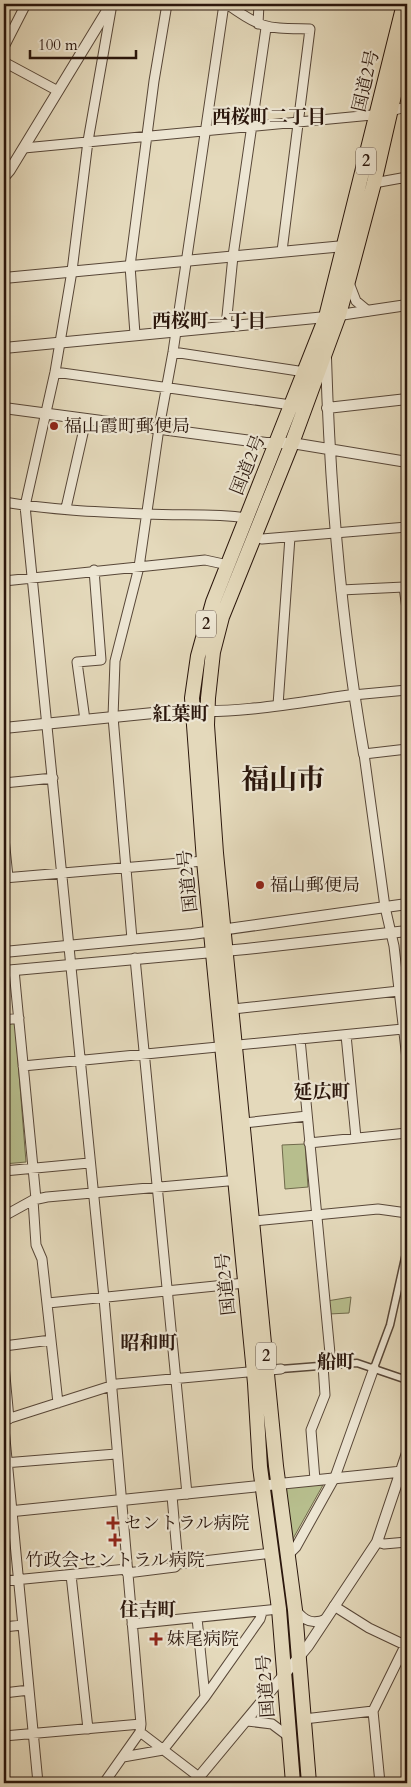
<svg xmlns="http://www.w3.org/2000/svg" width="411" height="1787" font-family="Cardo,'Noto Serif JP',serif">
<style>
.green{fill:#b7be8d;stroke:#706a4c}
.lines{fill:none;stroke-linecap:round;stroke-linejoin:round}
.pedestrian-casing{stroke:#584738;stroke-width:9}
.minor-casing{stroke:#584738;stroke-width:11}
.tertiary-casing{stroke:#584738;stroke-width:12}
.trunk-casing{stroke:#2a160c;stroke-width:16}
.pedestrian{stroke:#ede6d3;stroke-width:6}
.minor{stroke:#ede6d3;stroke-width:9}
.tertiary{stroke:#ede6d3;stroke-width:10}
.trunk{stroke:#e4d9bb;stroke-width:14}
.poi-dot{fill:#8f2418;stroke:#ede6d3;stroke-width:2}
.labels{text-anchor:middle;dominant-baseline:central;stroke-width:4.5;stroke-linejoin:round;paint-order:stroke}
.shield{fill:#ede6d3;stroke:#645448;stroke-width:1}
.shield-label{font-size:16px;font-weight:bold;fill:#2a160c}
.street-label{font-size:18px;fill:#2a160c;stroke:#ede6d3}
.poi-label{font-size:18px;fill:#2a160c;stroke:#ede6d3;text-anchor:start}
.neighbourhood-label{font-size:19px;font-weight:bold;fill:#2a160c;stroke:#ede6d3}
.town-label{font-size:28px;font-weight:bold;fill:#2a160c;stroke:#ede6d3}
</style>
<rect width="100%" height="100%" fill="#e4d9bb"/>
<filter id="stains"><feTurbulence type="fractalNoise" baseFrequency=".004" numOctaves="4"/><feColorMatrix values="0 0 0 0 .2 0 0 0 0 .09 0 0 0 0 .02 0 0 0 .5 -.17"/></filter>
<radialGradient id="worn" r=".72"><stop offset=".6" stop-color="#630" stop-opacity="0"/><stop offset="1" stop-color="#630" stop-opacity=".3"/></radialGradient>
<path class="green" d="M15,1023L26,1162L4,1164V1024Z
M305,1144L308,1187L285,1189L282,1145Z
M351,1297L349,1313L329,1314L327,1301Z
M323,1485L290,1544L284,1487Z"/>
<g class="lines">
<g class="pedestrian-casing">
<path id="pedestrian" d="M374,1368L390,1325L407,1249
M281,1369L357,1363L407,1380"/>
</g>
<g class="minor-casing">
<path id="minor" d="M227,4C263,30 267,28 310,29L282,251
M258,24L259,4
M4,47L26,4
M4,62L58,91
M24,148L372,115L407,107
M406,177L407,192
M374,183L407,177
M349,283L356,301L368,311
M226,326L233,256L266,28
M135,334L130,266L154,81L167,4
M173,352L305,372
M55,372L291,405
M4,502C50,510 99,512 146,514C180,516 213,513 246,518
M66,508L86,420
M254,536L262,539L407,527
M4,581L205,560L228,565
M341,590L404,587L407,609
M353,695L407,690
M278,705L290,537
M85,720L77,662L101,660L94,570
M407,749L364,754L385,907L394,946L407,1059
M4,783L53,778
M4,838L8,877
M4,878L204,861
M132,939L113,717L115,661L139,567L159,428L173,352L224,4
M135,958L187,1494
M14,970L36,1199
M233,1009L399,991
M4,1020L19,1018
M346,1035L356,1138
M300,1039L331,1364
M23,1066L403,1029
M244,1123L307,1116
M309,1143L407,1133
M4,1171L89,1163
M33,1200L36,1245L42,1259L58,1403
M4,1216L33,1200L47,1197L239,1180
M253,1221L378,1209L407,1213
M48,1303L245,1283
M4,1346L51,1340
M4,1365L9,1419
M4,1420L117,1384L281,1369
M4,1428L38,1783
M4,1463L116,1454
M315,1480L311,1430L325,1395L323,1365
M377,1542L384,1544L407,1542
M288,1555L296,1547L335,1477L374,1368
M178,1564L272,1553
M127,1573L175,1567L178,1564L172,1496
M71,1575L88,1729
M4,1581L127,1569
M334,1606L369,1628L407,1646
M296,1610C304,1621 313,1625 326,1619
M197,1618L205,1697
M132,1624L279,1609
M4,1627L22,1625
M4,1693L29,1690
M304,1719L373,1711
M247,1721L272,1724L288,1736
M140,1732L199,1777
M4,1736L141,1724
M123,1757L163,1750L205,1697L260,1619L262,1612
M104,1783L140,1732L141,1724L104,1298L25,506L55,372L72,271L88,141L112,4
M380,1783L373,1711L407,1642"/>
</g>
<g class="tertiary-casing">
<path id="tertiary" d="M4,177L10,170L111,4
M4,278L344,246
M4,348L326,317L407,305
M326,358C330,491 341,623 364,754
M4,408L266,443H292L407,462
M327,408L407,399
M4,728L183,710C234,715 301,702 353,695
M4,952L192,934L407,904
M4,971L246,949L407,931
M4,1512L407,1471
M194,1783L308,1646L377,1542L407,1453"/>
</g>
<g class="trunk-casing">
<path id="trunk" d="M293,1783L279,1609L260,1467L255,1383L204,861L192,698L198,656L213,602L326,317L404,4
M309,1783L295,1610L276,1466L216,853L207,725L208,698L213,652L222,617L292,443L339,315L374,183L407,39"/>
</g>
<use href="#pedestrian" class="pedestrian"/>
<use href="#minor" class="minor"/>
<use href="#tertiary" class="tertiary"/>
<use href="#trunk" class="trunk"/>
</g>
<g class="poi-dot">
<circle cx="54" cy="426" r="5"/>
<circle cx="260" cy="885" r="5"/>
<path d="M110.5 1515.5h5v5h5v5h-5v5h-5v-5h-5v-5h5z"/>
<path d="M112.5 1532.5h5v5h5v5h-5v5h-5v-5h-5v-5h5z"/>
<path d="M153.5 1631.5h5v5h5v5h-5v5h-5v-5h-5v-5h5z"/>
</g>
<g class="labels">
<g class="shield">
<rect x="356" y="147.5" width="20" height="27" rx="4"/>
<rect x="196" y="610.5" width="20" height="27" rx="4"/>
<rect x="256" y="1342.5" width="20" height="27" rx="4"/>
</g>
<g class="shield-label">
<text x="366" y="161">2</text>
<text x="206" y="624">2</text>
<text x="266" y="1356">2</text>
</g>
<g class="street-label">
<text transform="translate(366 81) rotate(-77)">国道2号</text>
<text transform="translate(248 465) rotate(-68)">国道2号</text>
<text transform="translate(188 881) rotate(-96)">国道2号</text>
<text transform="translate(226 1284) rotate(-96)">国道2号</text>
<text transform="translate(266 1686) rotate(-94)">国道2号</text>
</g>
<g class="poi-label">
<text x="64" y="426">福山霞町郵便局</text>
<text x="270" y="885">福山郵便局</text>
<text x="124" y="1523">セントラル病院</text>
<text x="115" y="1560" text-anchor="middle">竹政会セントラル病院</text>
<text x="167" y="1639">妹尾病院</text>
</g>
<g class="neighbourhood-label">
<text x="269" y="117">西桜町二丁目</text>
<text x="209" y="321">西桜町一丁目</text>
<text x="181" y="714">紅葉町</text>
<text x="322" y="1092">延広町</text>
<text x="149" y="1343">昭和町</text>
<text x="336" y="1362">船町</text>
<text x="148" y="1610">住吉町</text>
</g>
<g class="town-label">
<text x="283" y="780">福山市</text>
</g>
</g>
<rect width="411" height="1787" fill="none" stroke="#e4d9bb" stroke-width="20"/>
<rect x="5" y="5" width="401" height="1777" fill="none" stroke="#2a160c" stroke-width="2.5"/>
<rect x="10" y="10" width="391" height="1767" fill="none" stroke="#2a160c"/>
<path d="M30 50v8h106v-8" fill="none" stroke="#2a160c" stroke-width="2.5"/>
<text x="38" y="50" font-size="15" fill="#2a160c" stroke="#ede6d3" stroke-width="4" paint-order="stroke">100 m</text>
<rect width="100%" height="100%" filter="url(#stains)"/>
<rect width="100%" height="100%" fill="url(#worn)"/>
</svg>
